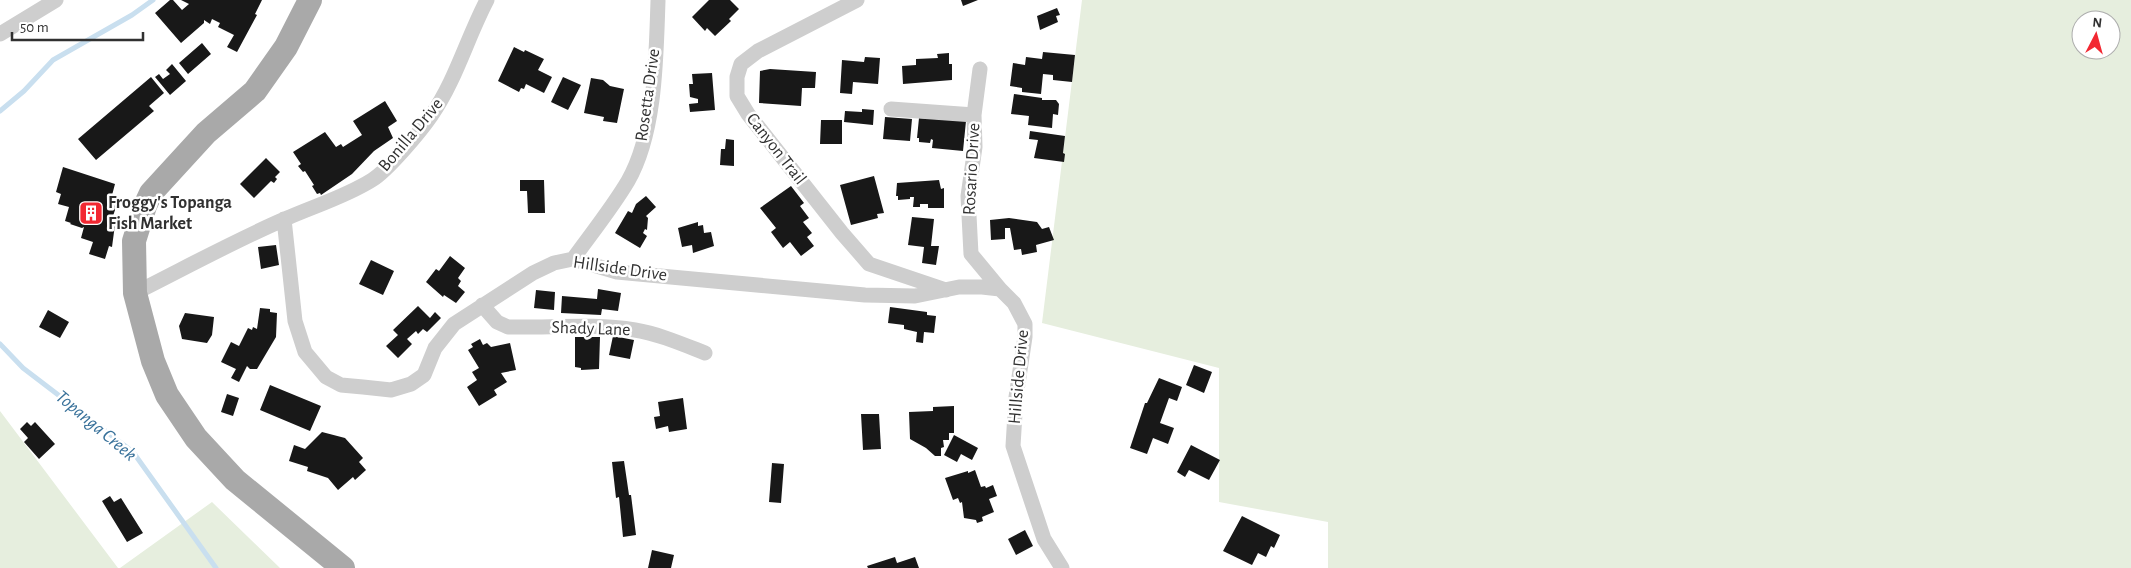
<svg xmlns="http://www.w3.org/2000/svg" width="2131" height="568" font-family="'Alegreya Sans',sans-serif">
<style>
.green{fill:#e6eede;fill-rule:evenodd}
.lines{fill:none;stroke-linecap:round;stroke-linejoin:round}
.stream{stroke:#c9dfef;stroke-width:5}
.building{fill:#181818}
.street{stroke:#cecece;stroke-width:15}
.primary{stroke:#a9a9a9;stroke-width:24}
.labels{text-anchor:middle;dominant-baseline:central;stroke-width:5;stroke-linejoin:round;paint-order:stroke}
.street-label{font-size:18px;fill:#313131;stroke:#fff}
.poi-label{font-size:18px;font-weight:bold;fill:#313131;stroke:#fff;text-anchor:start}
.water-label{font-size:19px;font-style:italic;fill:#38719a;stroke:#fff}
</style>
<rect width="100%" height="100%" fill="#fff"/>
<path class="green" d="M1082,0H2131V568H1328V522L1219,502V368L1042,323ZM2081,20H2111V50H2081Z
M0,411L118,568H0Z
M212,502L280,568H120Z"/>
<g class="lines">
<path class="stream" d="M0,111L24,91L53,60L132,15L153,0
M0,344L23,368L133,452L216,568"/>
</g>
<path class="building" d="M170,0H173L182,10L189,4L181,0H262L255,14L257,15L237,52L227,47L234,35L218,27L220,23L212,19L210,24L204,20V23L181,43L155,13Z
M709,0H730L739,9L729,19L731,21L715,36L707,28L705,31L692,17Z
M961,0H978L963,6Z
M1057,8L1060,15L1056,16L1058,22L1040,30L1037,16Z
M202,43L211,54L188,74L179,63Z
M514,47L524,52L525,50L544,59L538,70L552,77L544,93L526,84L524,89L521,88L519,92L498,81Z
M1043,52L1075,55L1072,82L1053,80V75L1043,74L1041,94L1022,92V88L1010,86L1013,63L1025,65L1026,57L1042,59Z
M949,53V64H952V80L903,84L902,66L916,65V59L938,58L937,54Z
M865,57L880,58L878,84L853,82L852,94L840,93L842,60L864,62Z
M172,64L186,81L170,95L155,77L159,74L163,79L170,74L166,70Z
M770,69L816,72L815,88H802L801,106L759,103L760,71Z
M712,73L715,110L690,112L689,104L698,103V99L690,97L689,84H693L692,74Z
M151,77L164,93L149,106L154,111L96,160L78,139Z
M563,77L581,85L568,110L551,102Z
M591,78L603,80L610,86L624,89L617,123L603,121L604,117L584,113Z
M1014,94L1042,98V100H1056L1059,104L1058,115L1053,114L1052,128L1028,125L1029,116L1011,114Z
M385,101L397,121L388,127L393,138L374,151L352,174L321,195L320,193L317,194L312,186L314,185L305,171L303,172L298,166L301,164L293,152L325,132L336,147L341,144L343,147L362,135L353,121Z
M862,109L874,110L873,125L844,122L845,111L862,112Z
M885,117L912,119L910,141L883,139Z
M919,118L966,121L963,151L932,148L933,140L931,139L930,143L919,142V138H917Z
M821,120H842V144H820Z
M1030,131L1065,136L1063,153L1065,154L1064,162L1034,158L1038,140L1029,139Z
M726,139L734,140V166L720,165L721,149H725Z
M266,158L280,172L275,177L277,179L274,183L271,181L254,198L240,184Z
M63,167L115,184L111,199L118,201L113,216L116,217L112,247L109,246L105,259L89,254L93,242L81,238L84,227L82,228L70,224L71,223L65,221L69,207L58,204L61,194L56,192Z
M874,176L884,213L877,214L878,218L851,225L840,185Z
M520,180H544L545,213H528L527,191H520Z
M939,180L941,189L944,188V208H928V204H920V207H913L914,197H910V199L898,200V196H896L897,183Z
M791,186L804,203L800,206L809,218L803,222L812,233L807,237L814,246L801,256L790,242L783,248L771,232L776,228L760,208Z
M646,196L656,207L646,216L648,218L647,230L645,229L643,233L647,236L640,248L615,233L628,211L632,213L636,204Z
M912,217L934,219L931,246H939L936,265L922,263L924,247L908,245Z
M1009,218L1037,222L1042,229L1049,227L1054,240L1036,245L1037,252L1022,255L1021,249L1014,250L1010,228H1005V239L991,240L990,220Z
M698,222V226L703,225L704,233L711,232L714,246L693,253L692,245L682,247L678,228Z
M276,245L279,265L261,269L258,247Z
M450,256L465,268L458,278L461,281L458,286L465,292L456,303L444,295L443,297L426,282L436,269L439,271Z
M371,260L394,271L383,295L359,284Z
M598,289L621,293L618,311L602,309L601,315L561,313L562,296L597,299Z
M536,290L555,292L554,310L534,308Z
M418,306L430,318L435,312L441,318L427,332L423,329L418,334L416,331L407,339L412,344L398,358L386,346L398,335L393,330Z
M890,307L927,312V315L936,316L934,333L924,332L923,343L916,342L917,332L904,329V325L888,323Z
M260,308L270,309V312L277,313L276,337L257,369H250L247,366L239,382L231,378L236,369L221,362L231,342L239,346L248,328L252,330L253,327L257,329Z
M48,310L69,322L60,338L39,327Z
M185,313L214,317L212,335L207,343L182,339L179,326Z
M613,336L634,340L630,359L609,355Z
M575,337H600L599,369L581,370V368L575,367Z
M480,339L483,345L487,343L491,347L510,343L516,370L501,373L507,382L494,390L497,395L479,406L467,387L477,380L472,372L479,368L468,350L473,347L471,344Z
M1194,365L1212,372L1204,393L1186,385Z
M1159,378L1182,387L1177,401L1169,398L1160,423L1174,428L1168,444L1153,438L1147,454L1130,448L1145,403H1147Z
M270,385L321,406L310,431L260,410Z
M227,394L239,398L233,416L221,412Z
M683,398L687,429L669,432L668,426L656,429L654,417L660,416L658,402Z
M954,406V433H949V440H943L944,447L941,448V456H935L926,448L910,439L909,412L933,411V407Z
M861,414H879L881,449L863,450Z
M27,422L31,426L35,422L55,444L39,459L24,442L28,438L20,429Z
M322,432L345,438L363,458L359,462L366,470L355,480L353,477L338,490L328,478L307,471L308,467L289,461L294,445L305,449Z
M954,435L978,448L972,460L961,454L957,462L944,455Z
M1191,445L1220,460L1209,480L1189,470L1185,477L1177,472Z
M624,461L629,495H631L636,535L623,537L619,497L616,498L612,462Z
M772,463L784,464L781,503L769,502Z
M975,470L981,487L985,486L986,488L993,485L997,496L989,499L994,512L982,517L983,521L977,523L976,520L964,518L962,502L960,503L958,498L953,500L945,478L968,471V473Z
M110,496L114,502L121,498L143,533L127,542L102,501Z
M1242,516L1280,535L1274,548L1271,546L1266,557L1258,553L1252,565L1223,551Z
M1025,530L1033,546L1016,555L1008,539Z
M652,550L674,555L671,568H648Z
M895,557L897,563L915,557L919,568H868L867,566Z"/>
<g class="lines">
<path class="street" d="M857,0L758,51L741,64L737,77V96L748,114L842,233L869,264L946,290
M0,34L56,0
M980,69L974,115L975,147L968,196L971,254L1000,289
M891,109L974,115
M284,219L295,321L305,352L326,377L341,385L363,387L391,390L411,384L424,375L435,348L454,324L533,273L554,263L573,259L617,272L865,295L915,296L959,287H982L1000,289L1014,303L1025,324V337L1016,397L1013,446L1044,539L1062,568
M573,259C591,234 612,208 628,181C656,132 656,57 658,1
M135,293C185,268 234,241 285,219C314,206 345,197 372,180C388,170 420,132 431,116C456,80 467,38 487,0
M482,305L497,322L508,327C551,328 593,323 635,330C659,334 682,344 705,353"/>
<path class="primary" d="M310,0L286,47L255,91L206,133L151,193L145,206L134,241L135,293L153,361L167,395L196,438L235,480L343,568"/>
</g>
<defs>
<g id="building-square" transform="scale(1.25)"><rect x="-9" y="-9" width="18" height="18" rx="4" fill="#f22832" stroke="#fff"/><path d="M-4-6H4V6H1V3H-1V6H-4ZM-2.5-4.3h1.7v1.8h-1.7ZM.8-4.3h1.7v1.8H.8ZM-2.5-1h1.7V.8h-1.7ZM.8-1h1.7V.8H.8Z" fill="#fff"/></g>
</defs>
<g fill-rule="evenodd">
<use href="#building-square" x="91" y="213"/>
</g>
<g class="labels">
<g class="street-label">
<text transform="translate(648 95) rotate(-82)">Rosetta Drive</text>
<text transform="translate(411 135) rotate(-50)">Bonilla Drive</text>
<text transform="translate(776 149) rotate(52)">Canyon Trail</text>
<text transform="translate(972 169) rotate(-87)">Rosario Drive</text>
<text transform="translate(620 269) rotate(8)">Hillside Drive</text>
<text transform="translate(591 329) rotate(2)">Shady Lane</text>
<text transform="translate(1019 377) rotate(-85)">Hillside Drive</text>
</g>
<g class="poi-label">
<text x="108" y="203">Froggy's Topanga<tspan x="108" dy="21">Fish Market</tspan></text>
</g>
<g class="water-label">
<text transform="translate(96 426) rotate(40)">Topanga Creek</text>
</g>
</g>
<g transform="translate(2096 35) rotate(6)"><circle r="24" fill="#ffffff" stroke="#adadad"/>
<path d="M0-4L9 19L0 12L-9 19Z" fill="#f22832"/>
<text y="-8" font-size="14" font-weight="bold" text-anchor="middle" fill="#313131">N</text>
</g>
<path d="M12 32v8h131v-8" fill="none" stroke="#313131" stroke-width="2.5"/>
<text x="20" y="32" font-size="15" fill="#313131" stroke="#ffffff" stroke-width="4" paint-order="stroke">50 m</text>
</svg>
